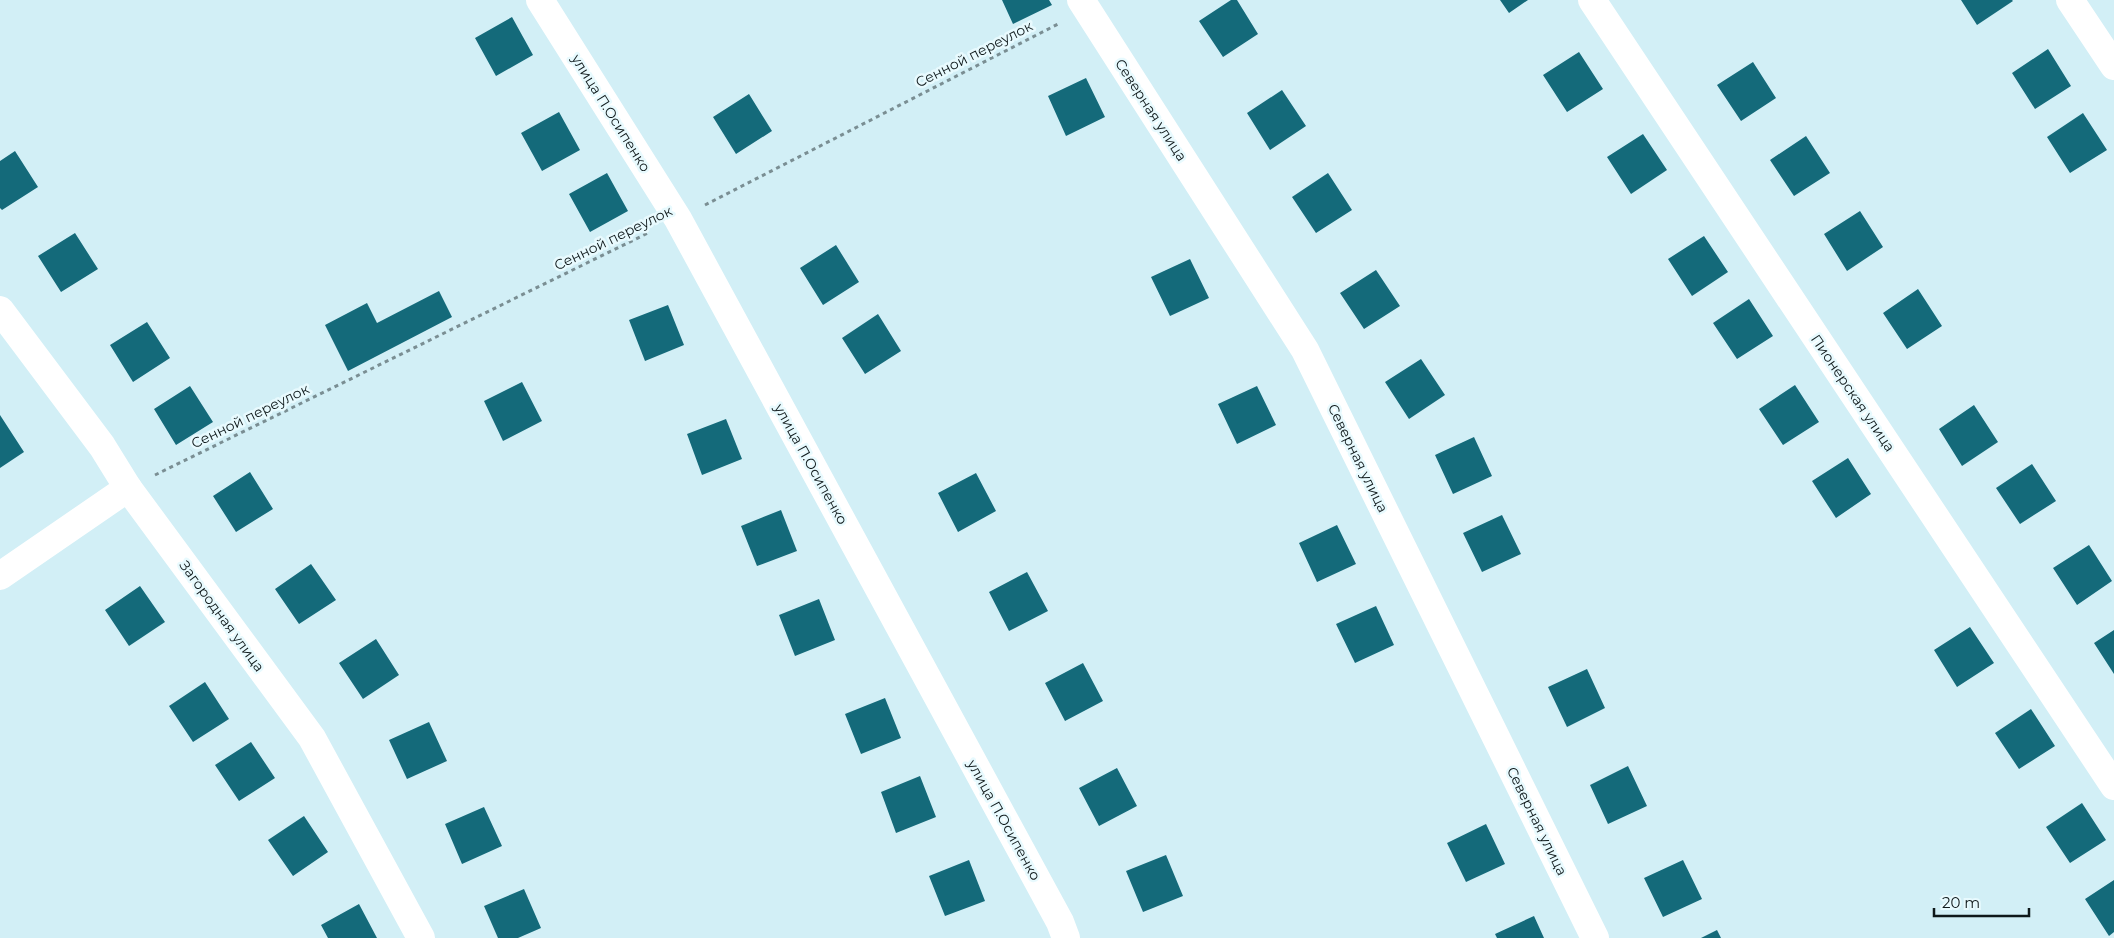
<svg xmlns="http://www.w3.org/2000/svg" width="2114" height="938" font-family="Montserrat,sans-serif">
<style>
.building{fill:#146a7a}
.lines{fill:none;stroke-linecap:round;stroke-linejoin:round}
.path{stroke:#7a8e93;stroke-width:3;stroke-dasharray:4 4;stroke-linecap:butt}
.minor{stroke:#fff;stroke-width:28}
.major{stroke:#fff;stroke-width:28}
.labels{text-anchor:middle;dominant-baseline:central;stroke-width:5;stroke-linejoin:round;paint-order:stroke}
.street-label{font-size:14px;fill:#0e181a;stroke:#e8fafe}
</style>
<rect width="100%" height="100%" fill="#d2eff6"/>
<path class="building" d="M1002,0H1049L1052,5L1013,24Z
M1231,0H1237L1258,34L1223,57L1199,21Z
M1500,0H1528L1509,13Z
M1961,0H2012L2013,1L1977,25Z
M512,17L533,55L496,76L475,38Z
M2048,49L2071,86L2035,109L2012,73Z
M1579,52L1603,89L1567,112L1543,75Z
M1753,62L1776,98L1741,121L1717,85Z
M1086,78L1105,117L1066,136L1048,96Z
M1282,90L1306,126L1270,150L1247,113Z
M749,94L772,131L736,154L713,117Z
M559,112L580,150L542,171L521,133Z
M2083,113L2107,150L2070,173L2047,137Z
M1643,134L1667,170L1631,194L1607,157Z
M1806,136L1830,173L1794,196L1770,160Z
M15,151L38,187L2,210L0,208V161Z
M607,173L628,211L590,232L569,194Z
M1328,173L1352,210L1316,233L1292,197Z
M1860,211L1883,247L1847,271L1824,234Z
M75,233L98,269L61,292L38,256Z
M1704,236L1728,272L1692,296L1668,259Z
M836,245L859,282L823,305L800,268Z
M1190,259L1209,298L1170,316L1151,277Z
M1376,270L1400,306L1364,329L1340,293Z
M1918,289L1942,326L1907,349L1883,313Z
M439,291L452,317L348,371L325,325L367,303L377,323Z
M1749,299L1773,336L1737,359L1713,323Z
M668,305L684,345L645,361L629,320Z
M878,314L901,351L865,374L842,338Z
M147,322L170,358L133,382L110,345Z
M1421,359L1445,395L1409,419L1385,382Z
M522,382L542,421L503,441L484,401Z
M1795,385L1819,422L1783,445L1759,409Z
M190,386L213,422L176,445L154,409Z
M1257,386L1276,425L1237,444L1218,404Z
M1974,405L1998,442L1962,466L1939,429Z
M0,415L24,452L0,468Z
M726,419L742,459L702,475L687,434Z
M1474,437L1492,476L1453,494L1435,455Z
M1848,458L1871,494L1836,518L1812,481Z
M2032,464L2056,501L2020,524L1996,488Z
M250,472L273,509L236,532L213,496Z
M976,473L996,511L958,532L938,493Z
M781,510L797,551L757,566L741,526Z
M1502,515L1521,554L1482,572L1463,533Z
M1337,525L1356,564L1317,582L1299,543Z
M2089,545L2112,581L2077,605L2053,568Z
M311,564L336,600L299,624L275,589Z
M1027,572L1048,611L1009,631L989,592Z
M140,586L165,622L129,646L105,610Z
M819,599L835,640L795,656L779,615Z
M1376,606L1394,645L1355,663L1336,624Z
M1970,627L1994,663L1957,687L1934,650Z
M2114,630V674L2094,643Z
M376,639L399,675L363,699L339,663Z
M1083,663L1103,701L1065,721L1045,683Z
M1587,669L1605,708L1567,727L1548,687Z
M205,682L229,719L193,742L169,706Z
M885,698L901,738L861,754L845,714Z
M2031,709L2055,746L2019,769L1995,733Z
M429,722L447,761L407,779L389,740Z
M251,742L275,778L239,801L215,765Z
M1628,766L1647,806L1608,824L1590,785Z
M1117,768L1137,806L1099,826L1079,788Z
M920,776L936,817L896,833L881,792Z
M2082,803L2106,840L2070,863L2046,827Z
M484,807L502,846L462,864L445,824Z
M304,816L328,852L293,876L268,840Z
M1486,824L1505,864L1466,882L1447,843Z
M1166,855L1183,896L1143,912L1126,871Z
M969,860L985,901L945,916L929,876Z
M1683,860L1702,899L1663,917L1644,878Z
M2114,880V932L2109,936L2085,899Z
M524,889L541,928L518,938H498L484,906Z
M359,904L377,938H328L321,925Z
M1534,916L1544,938H1497L1495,934Z
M1717,930L1721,938H1701Z"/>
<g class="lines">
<path class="path" d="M705,205L1060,23
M155,475L650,232"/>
<path class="minor" d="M540,0L678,219L1060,922L1066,938
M1081,0L1305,350L1595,938
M1592,0L2114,786
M2070,0L2114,66
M0,576L128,488"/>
<path class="major" d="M0,310L102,446L128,488L312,738L421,938"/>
</g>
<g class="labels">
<g class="street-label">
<text transform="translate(974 54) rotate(-27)">Сенной переулок</text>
<text transform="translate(1151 110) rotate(57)">Северная улица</text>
<text transform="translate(611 113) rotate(58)">улица П.Осипенко</text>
<text transform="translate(613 238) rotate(-26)">Сенной переулок</text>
<text transform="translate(1853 393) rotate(56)">Пионерская улица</text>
<text transform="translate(250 416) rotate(-26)">Сенной переулок</text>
<text transform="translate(1358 458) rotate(64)">Северная улица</text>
<text transform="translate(811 464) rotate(61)">улица П.Осипенко</text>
<text transform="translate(222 616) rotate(54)">Загородная улица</text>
<text transform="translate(1004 820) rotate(61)">улица П.Осипенко</text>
<text transform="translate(1537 821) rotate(64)">Северная улица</text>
</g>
</g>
<path d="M1934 908v8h95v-8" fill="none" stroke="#0e181a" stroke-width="2.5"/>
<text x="1942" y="908" font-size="15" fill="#0e181a" stroke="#e8fafe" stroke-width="4" paint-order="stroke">20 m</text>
</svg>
